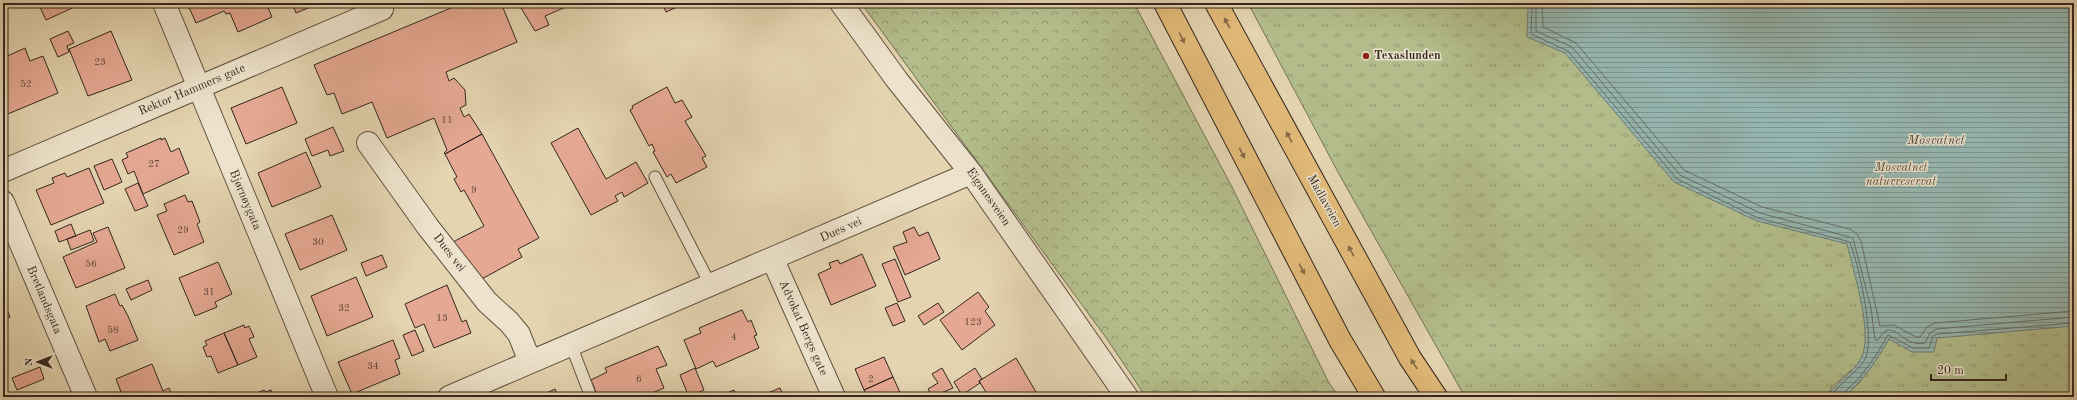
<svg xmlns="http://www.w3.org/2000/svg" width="2077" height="400" font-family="'Old Standard TT',serif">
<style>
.forest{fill:url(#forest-crowns);stroke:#747255}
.park{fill:url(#park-tufts);stroke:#747255}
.water{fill:url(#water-rules);stroke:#6f7d76}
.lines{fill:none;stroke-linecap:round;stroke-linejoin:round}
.shore{stroke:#656e68;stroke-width:1}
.building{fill:#e5a993;stroke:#34261e}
.lane-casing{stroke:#605242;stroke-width:13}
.street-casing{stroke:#605242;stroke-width:24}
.primary-casing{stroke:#34261e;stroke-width:24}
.lane{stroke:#ede3cc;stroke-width:11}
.street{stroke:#ede3cc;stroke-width:22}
.primary{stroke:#e2ba78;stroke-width:22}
.oneway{fill:#826946}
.poi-dot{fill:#8f2418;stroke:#ede3cc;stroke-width:1.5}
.labels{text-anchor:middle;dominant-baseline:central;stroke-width:3;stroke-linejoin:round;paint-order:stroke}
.number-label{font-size:10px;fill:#60473b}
.poi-label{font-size:12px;font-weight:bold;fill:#34261e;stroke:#ede3cc;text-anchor:start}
.street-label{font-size:12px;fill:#34261e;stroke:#ede3cc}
.park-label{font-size:12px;font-style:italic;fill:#544c3a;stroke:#ede3cc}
.water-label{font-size:13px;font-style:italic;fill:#4c4a43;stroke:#ede3cc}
</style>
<defs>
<pattern id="forest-crowns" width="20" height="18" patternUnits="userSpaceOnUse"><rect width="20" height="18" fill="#b3bd8c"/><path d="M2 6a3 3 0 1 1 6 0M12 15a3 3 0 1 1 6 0" fill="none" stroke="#929972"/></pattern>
<pattern id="park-tufts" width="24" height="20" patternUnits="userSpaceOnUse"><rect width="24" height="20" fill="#b3bd8c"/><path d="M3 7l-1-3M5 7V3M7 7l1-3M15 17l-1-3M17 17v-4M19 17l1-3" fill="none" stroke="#929972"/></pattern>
<pattern id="water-rules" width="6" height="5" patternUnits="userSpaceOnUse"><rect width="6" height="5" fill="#96b7b1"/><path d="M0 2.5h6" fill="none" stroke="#7b958f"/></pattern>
</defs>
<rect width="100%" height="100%" fill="#e4d4b0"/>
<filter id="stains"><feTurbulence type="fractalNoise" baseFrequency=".005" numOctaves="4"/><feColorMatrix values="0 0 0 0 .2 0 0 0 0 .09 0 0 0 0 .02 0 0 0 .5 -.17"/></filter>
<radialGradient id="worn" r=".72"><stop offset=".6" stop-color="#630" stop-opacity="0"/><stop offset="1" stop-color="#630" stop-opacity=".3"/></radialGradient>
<path class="forest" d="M861,3H1134L1232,187L1329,383L1339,397H1146L1107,339Z"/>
<path class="park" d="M1248,3H2074V397H1845L1861,381L1851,370L1832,387L1827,397H1465L1339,174Z"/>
<path class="water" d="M1525,3H2074V326L1937,338L1934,352H1912L1889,339C1875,364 1865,377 1845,397H1827C1835,382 1853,374 1861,358C1874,335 1853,270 1847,244L1757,221L1674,182L1565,53L1527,37L1528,7Z"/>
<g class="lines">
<path class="shore" d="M1530,3L1532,7L1531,34L1568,51L1677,179L1758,218L1850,242C1858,263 1877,342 1864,361C1855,374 1839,383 1831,397
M1536,3V31L1572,47L1680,175L1760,213L1853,238L1871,308L1875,340H1878C1891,317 1900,341 1915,343C1918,344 1922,343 1925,343L1930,333L1936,329L2074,317
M1542,3L1543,27L1576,43L1684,170L1762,207L1850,229L1857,234L1861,241L1880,326L1894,325L1916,337H1920L1927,327L1935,323L2074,311
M1843,397L1844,393L1860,377L1875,357L1888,335L1913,348H1929L1933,336L1937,334L2074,323"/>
</g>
<path class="building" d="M38,3H81V4L46,20Z
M187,3H266L272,17L238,32L230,13L226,14L224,11L196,23Z
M292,3H320L296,13Z
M463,3H501L517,42L446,72L449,81L454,78L465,90L466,105L460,108L464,117L469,114L482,134L445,154L444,153L447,150L434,118L387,138L372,102L342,114L334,93L327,95L314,65Z
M518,3H567L568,6L545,16L549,25L535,31Z
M662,3H686L666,12Z
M68,31L74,43L67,46L69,52L58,57L50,39Z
M111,31L132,80L88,96L69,49Z
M25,48L30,61L43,56L58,93L3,116V58Z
M282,87L297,123L246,144L231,108Z
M667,87L675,103L682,100L692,117L685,121L706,156L702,158L707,167L676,183L671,174L667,177L653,152L655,151L652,144L649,146L630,110L633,108L632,106Z
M333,127L344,151L330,156L328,150L312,156L305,139Z
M578,128L606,179L636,162L648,183L624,197L622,192L615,196L618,201L591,215L551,143Z
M482,134L539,238L518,249L522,257L478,281L451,243L484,226L464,190L461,192L454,179L457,177L445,154Z
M161,138V140L165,138L171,152L179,148L189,173L143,194L134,171L128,174L122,160L128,157L126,153Z
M306,152L321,187L272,207L258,173Z
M112,159L122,182L104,190L94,166Z
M89,168L104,203L51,225L36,190L54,183L52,178L65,173L67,177Z
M138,183L148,206L135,211L125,189Z
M185,195L188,202L192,201L200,222L197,224L204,242L174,255L157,215L167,211L164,204Z
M332,215L347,250L300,270L285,234Z
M71,224L76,236L59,242L55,231Z
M108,227L125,268L76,288L63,257L97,242L93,233Z
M914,227L919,236L928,232L940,259L905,275L893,247L907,242L903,232Z
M90,230L94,241L71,250L67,239Z
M862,254L876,286L831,305L818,274L831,268L829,263L838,260L840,264Z
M382,255L387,267L366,276L361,263Z
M895,259L911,297L898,302L882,264Z
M218,262L232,294L215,302L217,307L195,316L179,278Z
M356,277L373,317L327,336L311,296Z
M148,280L152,290L131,300L126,289Z
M447,285L462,322L466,320L471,333L434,348L424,324L415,328L405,304Z
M978,292L989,307L985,311L995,325L962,350L940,320Z
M115,294L120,306L122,305L128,316L138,340L110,351L105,339L99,342L86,306Z
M3,300L10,317L3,320Z
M897,303L905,321L893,326L885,308Z
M938,303L944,312L924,325L918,316Z
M742,310L748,322L751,320L757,335L754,336L759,348L716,367L713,361L696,369L684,340L701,333L699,328Z
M244,325L245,328L249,326L254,337L249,339L257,357L238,365L224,333Z
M415,330L424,351L412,356L403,335Z
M224,333L238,365L218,373L211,356L207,357L203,347L207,345L205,341Z
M393,340L400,358L395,360L400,374L352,394L338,362Z
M658,346L667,365L656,369L664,388L643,397H598L591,380L607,372L605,368Z
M884,357L893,377L864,390L855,369Z
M1016,358L1039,397H989L979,381Z
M152,364L163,391L169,388L173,397H123L116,379Z
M40,367L44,379L17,390L12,378Z
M695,368L704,390L689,397L680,375Z
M942,368L953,388L932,397L928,389L938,383L932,374Z
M975,368L982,379L979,381L980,383L962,395L954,382Z
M893,377L902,397H867L864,390Z
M780,388L784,397H758Z
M555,389L558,397H538Z
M264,390L266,392L271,390L273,397H248Z
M734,390L737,397H718Z"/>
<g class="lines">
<g class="lane-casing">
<path id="lane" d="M655,177L710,284
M571,345L591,397"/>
</g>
<g class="street-casing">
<path id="street" d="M164,3L327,397
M841,3L897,80L971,173L1127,397
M368,143L428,227L487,302L509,322L519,334L530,362
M3,171L382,9L379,3
M3,202L86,397
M773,260L834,397
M449,397C622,321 798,249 971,173"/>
</g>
<g class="primary-casing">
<path id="primary" d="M1165,3L1340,340L1374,397
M1216,3L1410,358L1436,397"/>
</g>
<use href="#lane" class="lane"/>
<use href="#street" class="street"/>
<use href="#primary" class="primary"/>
</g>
<defs><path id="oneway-solid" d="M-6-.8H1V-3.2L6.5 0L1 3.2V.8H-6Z"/></defs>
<g class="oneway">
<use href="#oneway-solid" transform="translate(1227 23) rotate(-119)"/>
<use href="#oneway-solid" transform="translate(1182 38) rotate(63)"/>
<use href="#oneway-solid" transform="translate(1289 137) rotate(-119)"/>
<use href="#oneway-solid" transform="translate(1242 153) rotate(63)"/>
<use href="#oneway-solid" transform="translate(1351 251) rotate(-119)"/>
<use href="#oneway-solid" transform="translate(1302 269) rotate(62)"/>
<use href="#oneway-solid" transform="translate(1414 364) rotate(-123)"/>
</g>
<circle class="poi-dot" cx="1366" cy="56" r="4"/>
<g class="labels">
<g class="number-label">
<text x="100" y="62">23</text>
<text x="26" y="84">52</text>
<text x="447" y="120">11</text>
<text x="154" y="164">27</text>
<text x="474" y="190">9</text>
<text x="183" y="230">29</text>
<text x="318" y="242">30</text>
<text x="91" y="264">56</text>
<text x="209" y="292">31</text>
<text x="344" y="308">32</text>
<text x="442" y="318">13</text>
<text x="973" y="322">123</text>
<text x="113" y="330">58</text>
<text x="734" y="337">4</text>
<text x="373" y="366">34</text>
<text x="639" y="379">6</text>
<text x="871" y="379">2</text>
</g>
<g class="poi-label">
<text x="1374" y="56">Texaslunden</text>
</g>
<g class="street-label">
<text transform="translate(192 90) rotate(-23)">Rektor Hammers gate</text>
<text transform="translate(988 197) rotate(55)">Eiganesveien</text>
<text transform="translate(245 200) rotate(67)">Bjørnøygata</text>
<text transform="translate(1324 201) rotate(61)">Madlaveien</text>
<text transform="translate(841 230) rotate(-24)">Dues vei</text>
<text transform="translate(449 253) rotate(52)">Dues vei</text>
<text transform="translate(44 300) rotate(67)">Bretlandsgata</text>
<text transform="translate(803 328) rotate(66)">Advokat Bergs gate</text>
</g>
<g class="park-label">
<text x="1901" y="168">Mosvatnet<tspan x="1901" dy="14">naturreservat</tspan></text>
</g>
<g class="water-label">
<text x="1936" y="140">Mosvatnet</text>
</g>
</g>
<rect width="2077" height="400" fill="none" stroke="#e4d4b0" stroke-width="16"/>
<rect x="4" y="4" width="2069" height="392" fill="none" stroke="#34261e" stroke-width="2"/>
<rect x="8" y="8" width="2061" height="384" fill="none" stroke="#34261e"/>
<g transform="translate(38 362) rotate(270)" stroke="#ede3cc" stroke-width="3" paint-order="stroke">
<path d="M0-3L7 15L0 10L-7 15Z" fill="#34261e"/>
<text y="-6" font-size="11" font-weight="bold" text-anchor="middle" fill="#34261e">N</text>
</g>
<path d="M1931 374v6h75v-6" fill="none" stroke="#34261e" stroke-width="2"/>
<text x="1937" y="374" font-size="12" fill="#34261e" stroke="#ede3cc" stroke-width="3" paint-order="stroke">20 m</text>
<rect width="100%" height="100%" filter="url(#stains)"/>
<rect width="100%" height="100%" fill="url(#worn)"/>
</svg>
